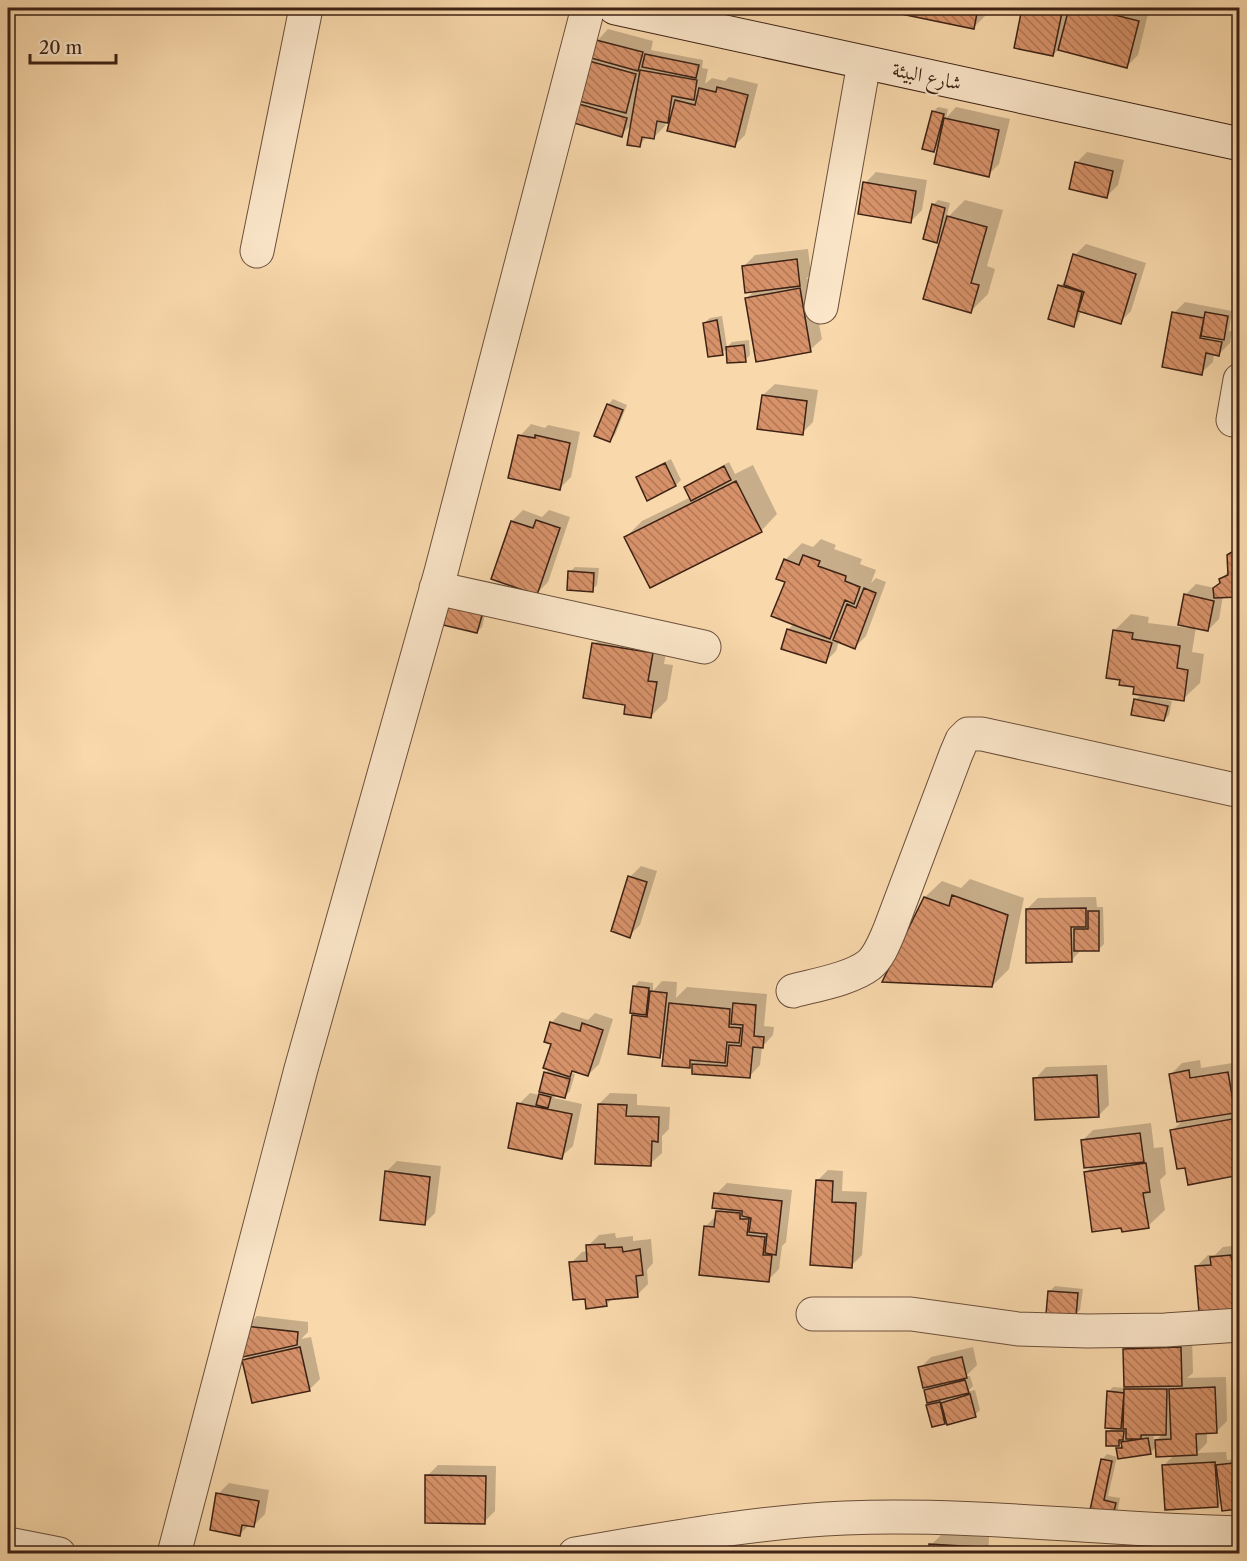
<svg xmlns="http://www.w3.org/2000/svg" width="1247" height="1561" font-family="'Libre Caslon Text',Amiri,serif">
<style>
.shadow{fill:#0003;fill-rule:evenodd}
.building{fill:url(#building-back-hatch);stroke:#3d2215;stroke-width:1.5}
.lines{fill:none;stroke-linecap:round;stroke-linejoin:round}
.street-casing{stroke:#6c503b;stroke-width:35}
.secondary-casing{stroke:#3d2215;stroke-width:35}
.street{stroke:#fbe6c9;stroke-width:33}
.secondary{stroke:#fbe6c9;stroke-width:33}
.labels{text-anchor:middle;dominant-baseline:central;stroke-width:4.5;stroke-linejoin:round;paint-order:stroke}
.street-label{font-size:20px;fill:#3d2215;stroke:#fbe6c9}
</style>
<defs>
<pattern id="building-back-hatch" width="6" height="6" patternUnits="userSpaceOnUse" patternTransform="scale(1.5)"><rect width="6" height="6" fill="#d7926a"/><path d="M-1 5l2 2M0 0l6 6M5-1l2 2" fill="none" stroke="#b07756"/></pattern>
</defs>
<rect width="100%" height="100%" fill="#f9d9ac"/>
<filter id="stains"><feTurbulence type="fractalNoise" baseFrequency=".00333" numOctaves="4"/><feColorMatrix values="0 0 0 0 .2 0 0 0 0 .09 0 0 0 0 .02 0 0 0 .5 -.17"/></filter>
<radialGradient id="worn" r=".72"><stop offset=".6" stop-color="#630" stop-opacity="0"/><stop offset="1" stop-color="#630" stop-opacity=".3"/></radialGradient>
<path class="shadow" d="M893,8H991L990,11L973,28L893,11Z
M1024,8H1139L1149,10L1138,55L1127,66L1059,49L1053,55L1016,47Z
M608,29L653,41L651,50L703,60L702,68L708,69L705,84L712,78L725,81L729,77L758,84L745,135L734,146L672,116L666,121L665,126L654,137L648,136L639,145L632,124L621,135L580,105L585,101L591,62L595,58L597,41Z
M938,107L948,109L946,118L956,107L1010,119L999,164L988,175L939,145L934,150L933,112Z
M1087,152L1124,160L1118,185L1107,196L1076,163Z
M876,172L927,180L922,210L911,221L865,183Z
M938,200L950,203L946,219L965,200L1003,210L987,266L995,269L988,294L971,311L943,234L937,241L933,205Z
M1086,244L1146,263L1131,311L1120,322L1081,311L1078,320L1073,325L1060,286L1065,281H1067L1075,255Z
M808,249L811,274L806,279L810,278L822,339L810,350L746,299L755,290L744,266L755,255Z
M1185,302L1232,311L1229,331H1232L1230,343L1219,354L1214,353L1213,362L1201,373L1174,313Z
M722,316L727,347L732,342L749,340L750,355L745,360L727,348L722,353L704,323L710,318Z
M775,384L818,390L813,422L802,433L763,395Z
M613,399L627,405L615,435L610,440L608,405Z
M531,424L545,428L548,425L580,432L571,477L560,488L520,436Z
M671,459L681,480L676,485L648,499L638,478L643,473Z
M729,462L735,474L753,465L777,514L761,531L626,537L642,521L691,497L686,488L691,483Z
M523,510L542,517L549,510L570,517L548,582L537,593L512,521Z
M821,539L836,545L834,549L862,559L860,564L876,570L871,583L876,578L886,582L866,636L855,647L839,641L836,651L825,662L788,630L794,623L787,581L785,560L802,543L813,547Z
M1240,545V596H1223L1219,619L1208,630L1196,627L1192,652L1204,654L1200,683L1183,699L1160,696V699L1172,701L1169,715L1164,720L1135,700L1142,694L1136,686L1114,631L1131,614L1149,617L1148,623L1189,628L1185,595L1196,584L1215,588L1229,570V556Z
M575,567L599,568L597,585L592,590L570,572Z
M487,607L482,627L477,632L445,624Z
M611,627L669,637L664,664L673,665L667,700L651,716L594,644Z
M641,866L657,871L640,925L629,936L630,877Z
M970,879L1024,898L1009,969L992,986L925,897L942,881L961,888Z
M1096,897L1097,907H1103L1104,944L1099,949H1082L1071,961L1027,909L1038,898Z
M639,981L653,983V991L662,981L677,982L676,998L687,987L767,994L764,1026L774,1027L773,1035L762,1047L760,1065L749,1077L693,1072L694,1062L689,1067L666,1050L659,1056L633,1016L637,1013L634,987Z
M562,1012L588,1020L595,1013L613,1019L599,1064L588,1075L574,1071L571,1073L575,1074L570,1091L565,1096L555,1094L554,1098L582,1104L573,1146L561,1157L519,1104L530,1093L540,1095L544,1091L545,1073L550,1069L553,1043L551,1023Z
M1200,1060L1201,1068L1239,1062L1240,1174L1186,1166L1172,1131L1183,1120L1171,1074L1182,1063Z
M1107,1065L1109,1105L1098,1116L1035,1079L1046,1067Z
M610,1093L637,1094V1105L670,1107L669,1129L662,1136V1153L650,1164L599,1104Z
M1151,1123L1154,1148L1163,1147L1166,1174L1160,1180L1165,1210L1148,1226L1085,1173L1092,1166L1082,1141L1093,1130Z
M397,1161L441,1166L435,1213L424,1224L386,1172Z
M828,1170L843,1171L842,1191L867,1192L862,1255L851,1266L817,1181Z
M727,1183L792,1190L786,1242L782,1246L779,1269L768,1280L706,1226L717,1215V1212L721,1208L716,1194Z
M615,1233L616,1238L633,1236V1241L651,1239L653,1263L647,1270L648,1284L637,1295L613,1298L606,1305L586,1297L571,1263L582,1252L588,1251V1246L599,1235Z
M1240,1245V1307L1197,1266L1208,1255H1215L1223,1247Z
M1055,1286L1083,1289L1080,1310L1075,1315L1049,1292Z
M257,1316L308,1322V1332L301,1339L311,1337L320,1379L309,1390L244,1360L251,1353L246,1327Z
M1192,1337L1193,1373L1187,1378L1226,1377L1227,1421L1216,1432H1207V1443L1197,1453L1226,1452L1227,1460L1238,1459L1240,1506L1238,1508L1222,1501L1218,1506L1163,1466L1174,1455L1157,1446L1150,1453L1118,1449L1122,1444H1108V1432L1113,1427L1108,1392L1113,1387L1125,1388V1349L1136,1338ZM1153,1433L1163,1434L1154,1442Z
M973,1347L977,1365L965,1377L970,1376L973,1386L967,1392L975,1390L980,1410L975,1415L947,1419L945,1422L933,1425L928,1405L933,1400L925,1390L932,1384L920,1368L931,1357Z
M1107,1454L1117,1457L1108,1496L1120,1498L1118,1509L1112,1514L1091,1509L1102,1460Z
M438,1465L496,1466L495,1511L484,1522L427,1476Z
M229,1483L269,1490L265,1514L254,1525H249L240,1534L218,1494Z
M942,1534L989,1537L988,1554H930L931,1545Z"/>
<path class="building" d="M892,8H978L974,29L891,12Z
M1022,8H1063L1053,56L1014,48Z
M1069,8H1087L1139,21L1127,68L1058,50Z
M596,40L643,52L638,71L591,58Z
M645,54L699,65L696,78L642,67Z
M589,61L636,74L626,113L579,101Z
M640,70L697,80L694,100L672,96L668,123L657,121L654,139L642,137L640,147L627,145Z
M717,87L748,95L735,147L667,131L675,100L695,105L699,88L716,92Z
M579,104L627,118L622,137L574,123Z
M932,111L944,114L934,152L922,149Z
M944,118L999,130L989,177L934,164Z
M1075,162L1113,171L1107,198L1069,189Z
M863,182L916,191L911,223L858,214Z
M932,204L945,208L937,243L923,239Z
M947,216L987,227L971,283L979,285L971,313L923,299Z
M1073,254L1136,274L1121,324L1078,311L1084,292L1064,285Z
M797,259L800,286L745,293L742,266Z
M1058,285L1082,292L1074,327L1048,319Z
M800,288L811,352L756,362L745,298Z
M1172,312L1204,318L1200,338L1222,342L1219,356L1206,353L1202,375L1162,367Z
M1205,312L1228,316L1224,340L1201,336Z
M717,320L723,355L708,357L703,323Z
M744,345L746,362L727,363L726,347Z
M762,395L807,401L803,435L757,429Z
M607,404L623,410L610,442L594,436Z
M518,435L535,438V435L570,443L560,490L508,478Z
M665,463L676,486L647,501L636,477Z
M724,466L731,480L691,501L684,487Z
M736,481L762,532L650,588L624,537Z
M536,520L560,528L537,595L491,579L511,521L533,528Z
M1240,547V597L1214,598L1213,588L1220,583L1219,579L1228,575L1227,555Z
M803,555L820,561L818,566L846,576L845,581L860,587L854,604L845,600L830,639L771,616L785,582L776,579L784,559L799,565Z
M568,571L594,573L593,592L567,590Z
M864,588L876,593L855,649L833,640L847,604L856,608Z
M1184,594L1214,601L1208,631L1178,625Z
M448,604L483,612L477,633L443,625Z
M787,629L832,643L826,663L781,649Z
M1113,630L1133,633L1132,639L1180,646L1177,668L1188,670L1184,701L1133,694L1134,687L1119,685L1120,680L1106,678Z
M592,643L653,653L648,681L657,682L651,718L624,714L625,705L583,698Z
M1134,699L1168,706L1164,721L1131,715Z
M628,876L647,882L630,938L611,931Z
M952,895L1008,915L992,987L882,982L924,897L949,906Z
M1086,908V927H1071L1072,962L1026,963V909Z
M1088,911H1099V951H1074V929H1088Z
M633,986L649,988L646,1015L630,1013Z
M650,991L667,993L660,1058L628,1054L632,1015L647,1017Z
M669,1003L730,1009L729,1027L741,1028L739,1043L727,1042L725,1063L690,1060V1068L662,1066Z
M733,1003L756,1005L754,1036L764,1037L763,1048L753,1047L750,1078L692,1074V1064L727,1066L729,1045L741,1046L743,1025L731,1024Z
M550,1022L580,1031L582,1023L603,1030L588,1076L572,1071L570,1077L543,1068L551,1044L544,1042Z
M1189,1070L1190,1078L1228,1072L1235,1113L1177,1122L1169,1074Z
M544,1072L570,1079L565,1098L539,1092Z
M1097,1075L1099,1117L1035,1120L1033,1078Z
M539,1094L551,1097L548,1108L536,1105Z
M517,1103L572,1114L562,1159L508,1148Z
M598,1104L627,1105L626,1116L659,1117L658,1142L652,1141L651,1166L595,1164Z
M1232,1119L1236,1138H1240V1175L1188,1185L1185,1168L1177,1169L1170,1130Z
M1140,1133L1144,1162L1084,1168L1081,1140Z
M1146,1163L1150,1192L1143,1193L1149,1228L1122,1232L1121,1228L1092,1232L1084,1172Z
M385,1171L430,1177L425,1225L380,1220Z
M816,1180L833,1181L832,1202L856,1203L852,1268L810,1265Z
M714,1193L782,1201L776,1255L765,1253L767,1234L749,1232L751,1218L742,1216V1211L712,1208Z
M716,1211L740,1213V1219H749L747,1235L765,1237L763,1255H772L769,1282L699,1275L704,1226L714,1227Z
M605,1244V1248L622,1247L623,1252L640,1249L643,1275L636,1276L638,1297L606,1300L607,1306L586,1309L585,1299L573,1300L569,1262L587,1261L586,1245Z
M1231,1255L1232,1261H1240V1309L1199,1312L1195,1266L1211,1265L1210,1257Z
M1048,1291L1078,1293L1076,1317L1046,1314Z
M245,1326L298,1332L297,1345L238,1358Z
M300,1347L310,1391L252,1403L242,1360Z
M1181,1347L1182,1386L1124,1387L1123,1349Z
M962,1357L967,1378L923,1388L918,1367Z
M965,1380L969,1393L927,1403L924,1390Z
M1215,1387L1217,1433L1196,1434L1197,1455L1156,1457L1155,1440L1171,1439L1169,1389Z
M1124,1389H1167L1166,1435H1141V1439H1126V1429H1123Z
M1107,1391L1124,1393L1121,1429L1105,1428Z
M970,1394L976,1417L947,1425L941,1403Z
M940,1402L945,1424L932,1427L926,1405Z
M1106,1431H1124L1123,1440H1119V1446H1106Z
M1148,1438L1151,1454L1118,1459L1116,1448H1122L1121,1442Z
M1101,1459L1112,1461L1104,1500L1116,1503L1113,1515L1090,1510Z
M1215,1462L1218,1507L1165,1510L1162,1465Z
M1233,1463L1238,1509L1222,1511L1216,1465Z
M425,1475L486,1476L485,1524L425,1523Z
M216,1493L259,1501L254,1527L242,1525L240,1536L210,1530Z
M929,1544L978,1547V1554H929Z"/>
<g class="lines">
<g class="street-casing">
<path id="street" d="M257,251L306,8
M821,307L864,63
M1233,420L1240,380
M436,588L704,647
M793,991C815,985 851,979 869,965C879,957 885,941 890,929L956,754L962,740L968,734H982L1240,791
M813,1314H911L1018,1329L1087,1331L1165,1330L1240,1325
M8,1544L59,1554
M174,1554L301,1069L441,572L588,8
M575,1554C664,1539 754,1522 845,1518C977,1513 1108,1530 1240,1533"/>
</g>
<g class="secondary-casing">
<path id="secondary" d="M615,8L1240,144"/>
</g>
<use href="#street" class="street"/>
<use href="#secondary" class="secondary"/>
</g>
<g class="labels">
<g class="street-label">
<text transform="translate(927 76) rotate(12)">شارع البيئة</text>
</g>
</g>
<rect width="1247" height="1561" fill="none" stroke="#f9d9ac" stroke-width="30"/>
<rect x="9" y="9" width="1229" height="1543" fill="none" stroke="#3d2215" stroke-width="3"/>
<rect x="15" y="15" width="1217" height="1531" fill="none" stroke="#3d2215" stroke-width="1.5"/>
<path d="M30 54v9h86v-9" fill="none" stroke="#3d2215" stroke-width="3"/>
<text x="39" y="54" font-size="18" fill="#3d2215" stroke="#fbe6c9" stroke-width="4.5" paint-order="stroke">20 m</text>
<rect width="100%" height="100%" filter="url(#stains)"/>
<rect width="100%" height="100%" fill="url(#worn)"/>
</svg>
